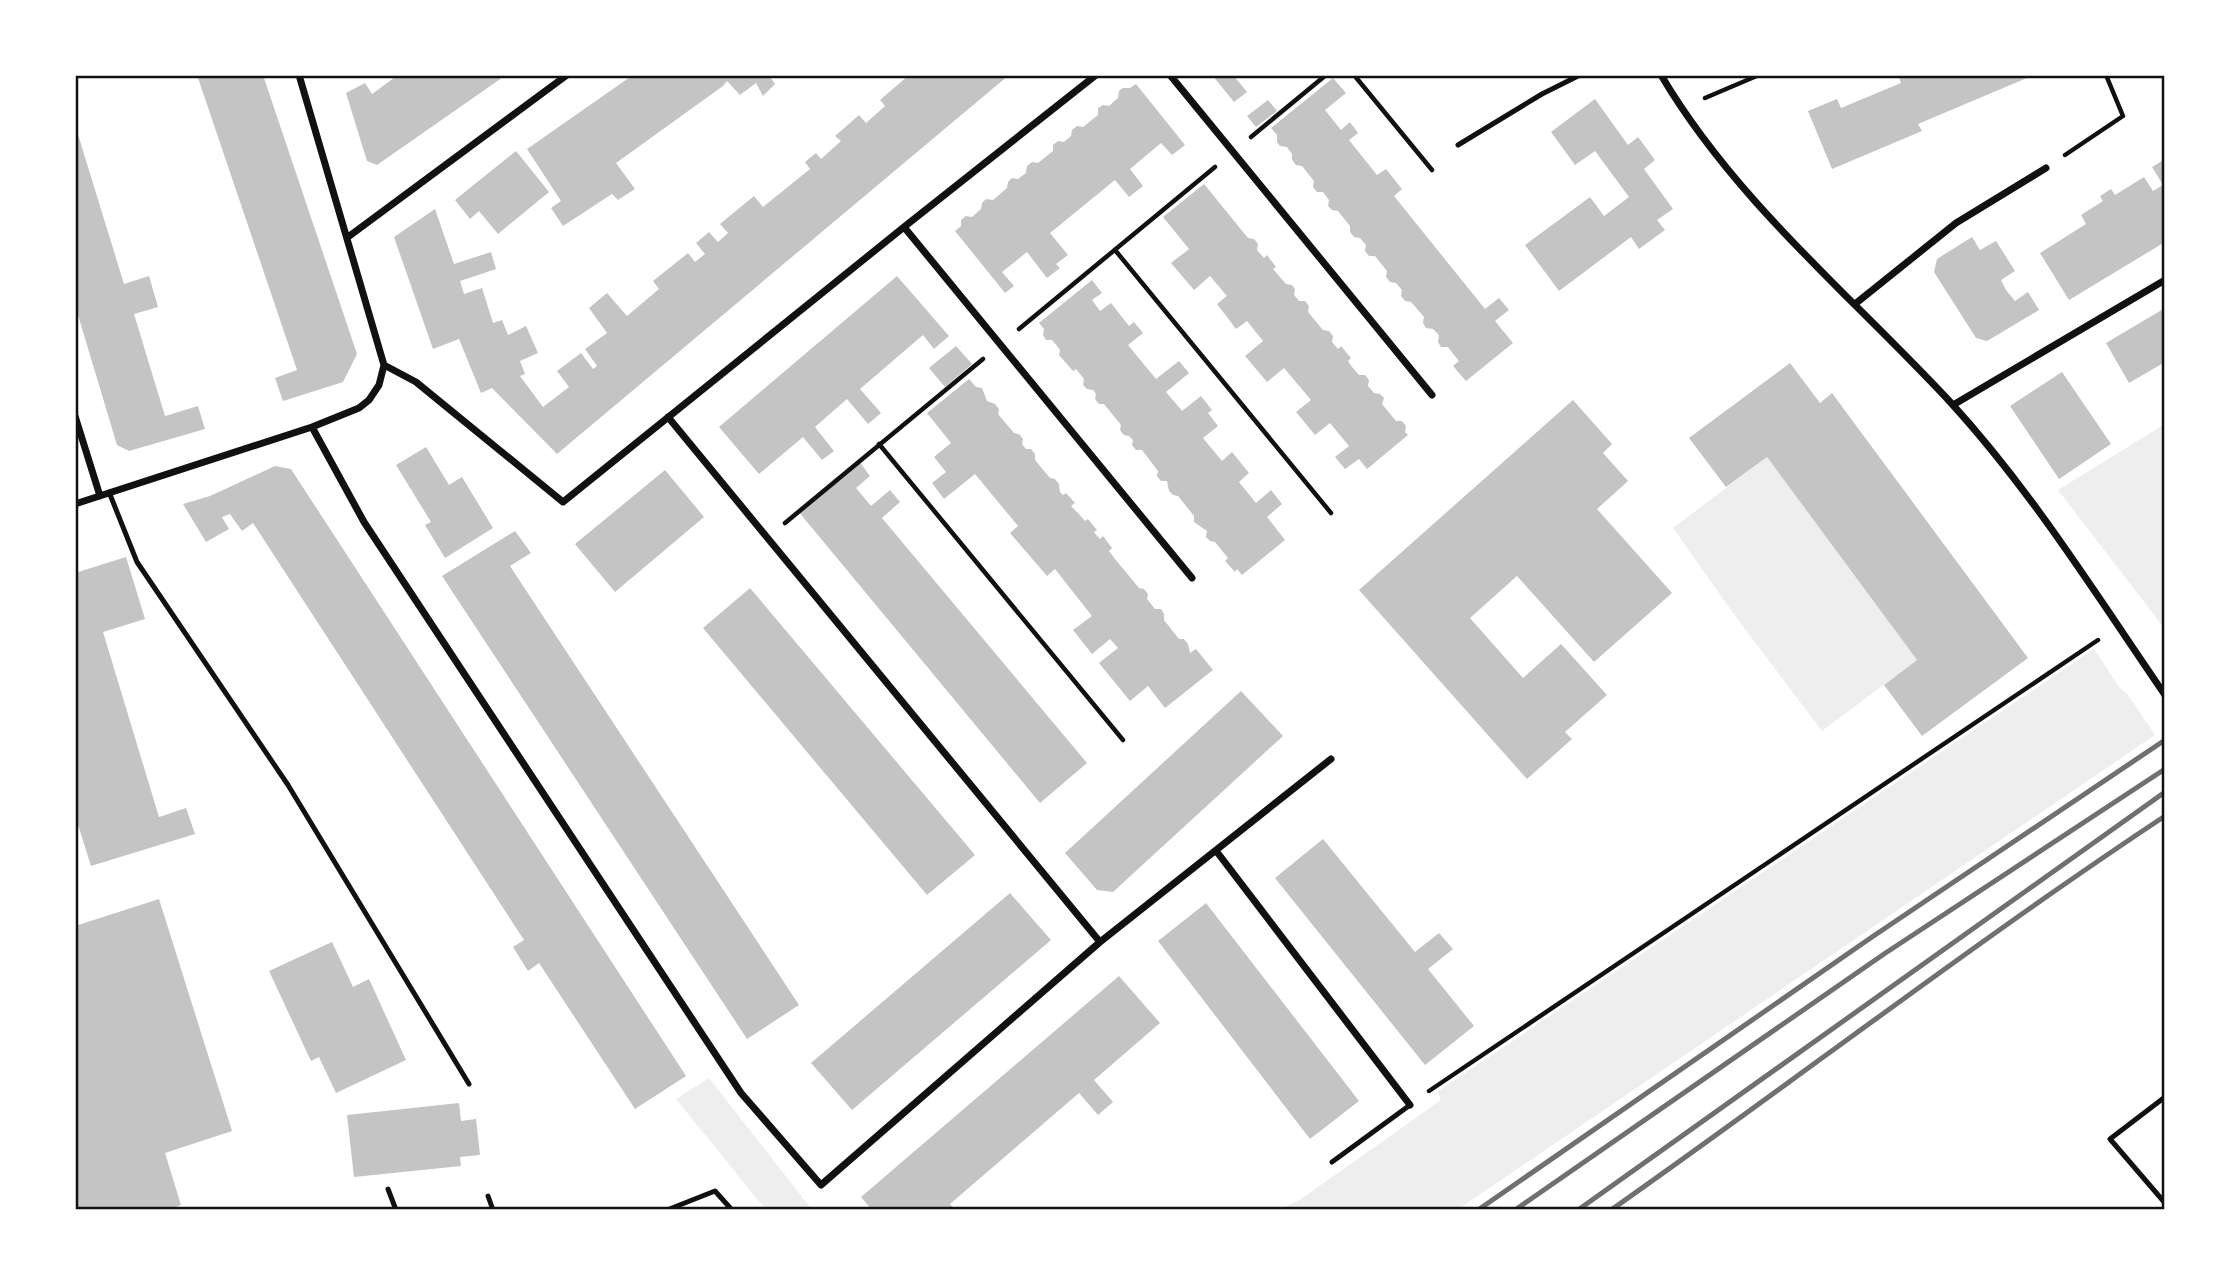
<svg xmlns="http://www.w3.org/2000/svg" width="2240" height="1285" font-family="Literata,serif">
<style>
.green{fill:#eee}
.building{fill:#c4c4c4}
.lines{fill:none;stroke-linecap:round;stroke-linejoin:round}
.path{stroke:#111;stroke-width:4.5}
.service{stroke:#111;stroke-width:5}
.minor{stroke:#111;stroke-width:7}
.rail{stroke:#707070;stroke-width:5}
.neatline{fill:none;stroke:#111;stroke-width:2.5}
</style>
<rect width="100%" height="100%" fill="#fff"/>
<path class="green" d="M2165,424V629L2058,490Z
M1767,457L1917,660L1822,731L1736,617L1673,528Z
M2094,649L2119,687L2128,695L2155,735L1457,1210H1279L1301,1199L1441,1100L1437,1092Z
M709,1078L809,1206L813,1210H766L676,1099Z"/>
<path class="building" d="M197,75H263L357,354L343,382L283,401L275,378L297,370Z
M398,75H506L377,165L367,161L346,93L365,83L372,94Z
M633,75H769L775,84L763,96L756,83L740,95L727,81L723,86L616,163L635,189L618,200L612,194L563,226L551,208L561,201L527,149Z
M909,75H1009L557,454L492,388L481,393L459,339L433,349L394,237L435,209L454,264L491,252L496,269L460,281L464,294L482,288L493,323L502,320L508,335L526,326L538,353L520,361L525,374L520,376L543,407L569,387L557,371L581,353L593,369L597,366L585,349L607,333L589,308L607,293L627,316L659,289L653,281L688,253L695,262L705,254L696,243L709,232L718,242L728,233L720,224L754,196L763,207L810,169L805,162L816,153L821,159L841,141L835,136L859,115L866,123L885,106L880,100Z
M1212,75H1233L1247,92L1234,102Z
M1904,75H2034L1918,124L1922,131L1832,169L1808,111L1837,99L1841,108L1901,83L1899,77Z
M1333,78L1346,93L1325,110L1341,130L1350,122L1358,133L1349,140L1377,175L1386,169L1402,189L1394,196L1485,309L1499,298L1509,310L1495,321L1513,343L1466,381L1453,366L1459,361L1454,355L1448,347H1441L1438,342L1439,335L1433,329L1426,328L1423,323L1424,317L1411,302L1405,301L1401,296L1402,290L1396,283L1390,282L1386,277L1387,271L1375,256H1369L1365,251L1366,245L1360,238L1354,237L1350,232V226L1338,211L1332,210L1328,206L1329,200L1323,192H1317L1313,187L1314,181L1302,166L1296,165L1292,160V154L1287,147L1280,146L1277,142V135L1271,128Z
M1136,84L1185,145L1172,155L1161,143L1130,169L1143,186L1129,197L1115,180L1050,233L1068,255L1056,264L1060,268L1047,278L1027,252L1002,272L1014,286L1005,293L955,231L961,226V220L966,216L972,217L981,209L982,203L986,199L993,200L1007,188L1008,182L1012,178L1018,179L1026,173L1027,166L1032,162L1038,163L1053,151V145L1058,141L1064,142L1071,136L1072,130L1077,126L1083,127L1098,115V108L1103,105L1109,106L1118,98L1119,91L1123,88H1130Z
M1595,99L1628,145L1638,137L1655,160L1644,169L1673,209L1657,220L1665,230L1639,249L1631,237L1559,291L1525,245L1590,197L1604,216L1629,197L1595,151L1575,165L1551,132Z
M1268,100L1277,111L1256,127L1247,116Z
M76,128L124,284L149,276L158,307L134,314L165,416L198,406L205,429L129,451L117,445L75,305Z
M516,151L549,192L498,234L479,211L470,219L455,200Z
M2165,159V242L2069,300L2040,253L2086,224L2081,215L2103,201L2100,196L2111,189L2115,195L2144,177L2153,191L2163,185L2152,167Z
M1204,184L1248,238L1254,239L1258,244L1257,250L1264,258L1267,255L1276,267L1273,269L1286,284L1292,285L1295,289L1294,295L1299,301H1305L1309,306L1308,312L1323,330L1329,331L1333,336L1332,342L1338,349L1341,346L1351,358L1348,361L1352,367L1359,375H1365L1369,380L1368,386L1374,393L1380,394L1384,398L1382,404L1396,421H1402L1406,426L1405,432L1408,435L1367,469L1359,459L1345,469L1335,457L1349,446L1330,423L1315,435L1296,412L1311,400L1284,368L1267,382L1245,356L1263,341L1247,321L1236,329L1227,317L1217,304L1227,296L1210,276L1194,290L1171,263L1189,249L1163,217Z
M1972,237L1980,250L1996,241L2015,271L2001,280L2006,290L2015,301L2028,292L2039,310L1987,341L1976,338L1934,272L1937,259Z
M897,276L949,336L934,349L923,335L860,389L881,413L868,424L847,399L815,427L834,451L822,460L803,437L759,474L719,427Z
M1092,280L1102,293L1092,300L1100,311L1111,303L1129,326L1134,322L1143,333L1128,345L1156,379L1179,361L1189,373L1166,392L1182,411L1201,396L1212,410L1208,413L1218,426L1203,438L1222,461L1232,452L1249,473L1239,482L1256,503L1271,490L1282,504L1267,517L1285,540L1242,575L1237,569L1235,572L1225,561L1228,558L1215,542L1210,541L1206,537L1207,531L1194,522V516L1178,496L1173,495L1169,491L1167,481H1161L1157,476L1158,471L1142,450H1136L1132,445L1133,440L1129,436L1124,435L1120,430L1121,425L1104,404H1099L1095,399L1096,394L1093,390L1087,389L1083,385L1084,379L1076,369L1073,371L1059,355L1060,350L1057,346L1052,340H1046L1043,335L1044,329L1039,323Z
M2165,308V362L2129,383L2106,343Z
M956,346L972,364L945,387L929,368Z
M1790,363L1820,403L1832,393L2028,658L1922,736L1884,685L1917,660L1767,457L1726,487L1689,438Z
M2062,372L2111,444L2059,479L2010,406Z
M969,379L976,387L982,388L987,401L995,404L999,409L998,414L1014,433L1019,434L1023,439L1022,444L1026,449H1031L1035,454V460L1050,478L1055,479L1059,484L1060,492L1063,495L1066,493L1075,503L1071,506L1078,513L1085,521L1088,519L1097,530L1094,532L1097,536L1100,539L1103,536L1112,548L1109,551L1115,559L1139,588L1144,589L1148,594L1147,599L1155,609H1161L1164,614V620L1179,639H1184L1188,644L1190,653L1196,649L1213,670L1165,708L1148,686L1130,701L1099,663L1118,648L1110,639L1092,654L1073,630L1092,616L1055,569L1047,576L1010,533L1018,526L975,474L944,499L932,483L946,472L934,457L951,443L927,413Z
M1573,400L1612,444L1603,453L1628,481L1597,509L1672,593L1594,662L1517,576L1470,618L1523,678L1561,644L1607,695L1565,732L1572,739L1527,779L1359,590Z
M426,447L449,485L462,477L493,528L445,558L425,525L431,522L396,465Z
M859,461L870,476L856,488L871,506L890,490L900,502L882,518L1087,763L1040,803L798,511Z
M275,466L291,469L304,489L686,1076L635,1109L539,963L528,971L513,947L524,940L253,523L242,531L230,514L222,517L229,529L206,542L183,504L210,496Z
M665,470L704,517L615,592L575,544Z
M515,531L531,553L510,566L799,1005L747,1039L442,576Z
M126,557L145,619L103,632L159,817L186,808L195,834L91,866L75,815V573Z
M750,588L975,855L927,895L703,628Z
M1241,691L1283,736L1113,892L1097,890L1065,853Z
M1323,839L1415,952L1439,933L1453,949L1428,969L1474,1026L1425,1065L1275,878Z
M1010,893L1051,940L852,1110L811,1063Z
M159,899L232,1131L165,1153L181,1205L168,1210H75V926Z
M1206,903L1359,1101L1310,1139L1158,941Z
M332,942L353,987L369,979L406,1060L336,1093L319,1057L311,1061L269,971Z
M1119,976L1160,1023L1094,1080L1113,1102L1098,1115L1079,1093L950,1204L955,1210H872L861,1197Z
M459,1103L461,1121L476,1119L480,1155L460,1157L461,1166L354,1177L347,1115Z"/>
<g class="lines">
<path class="path" d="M1354,75L1432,170
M1705,98L1759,75
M1251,137L1326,75
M2065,155L2123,116L2106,75
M1115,250L1331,513
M1019,329L1215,167
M879,444L1123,740
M785,523L983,359
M1429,1091L2098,640"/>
<path class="service" d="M1458,145L1542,94L1580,75
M109,492L137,562L288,785L469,1084
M2165,1097L2110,1139L2165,1203
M1332,1162L1410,1105
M388,1189L396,1210
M488,1196L493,1210
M667,1210L715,1191L732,1210"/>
<path class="minor" d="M1170,75L1432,395
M1661,75C1736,202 1853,297 1952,404C2033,493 2097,596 2165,695
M904,227L1192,578
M348,237L567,75
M1855,304L1956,223L2046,168
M384,365L416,382L563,502L904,227L1096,75
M1953,405L2165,280
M75,416L100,496
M668,417L1100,942
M312,427L364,522L741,1093L821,1185L1100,942L1331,759
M75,504L312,427L359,408L369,400L379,385L384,365L299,75
M1217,852L1410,1105"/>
<path class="rail" d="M1478,1210L1872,937L2165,740
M1515,1210L1884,954L2165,769
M1578,1210L2165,792
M1611,1210C1796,1080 1976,941 2165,816"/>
</g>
<rect width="2240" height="1285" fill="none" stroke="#ffffff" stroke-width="154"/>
<rect x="77" y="77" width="2086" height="1131" class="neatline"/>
</svg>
